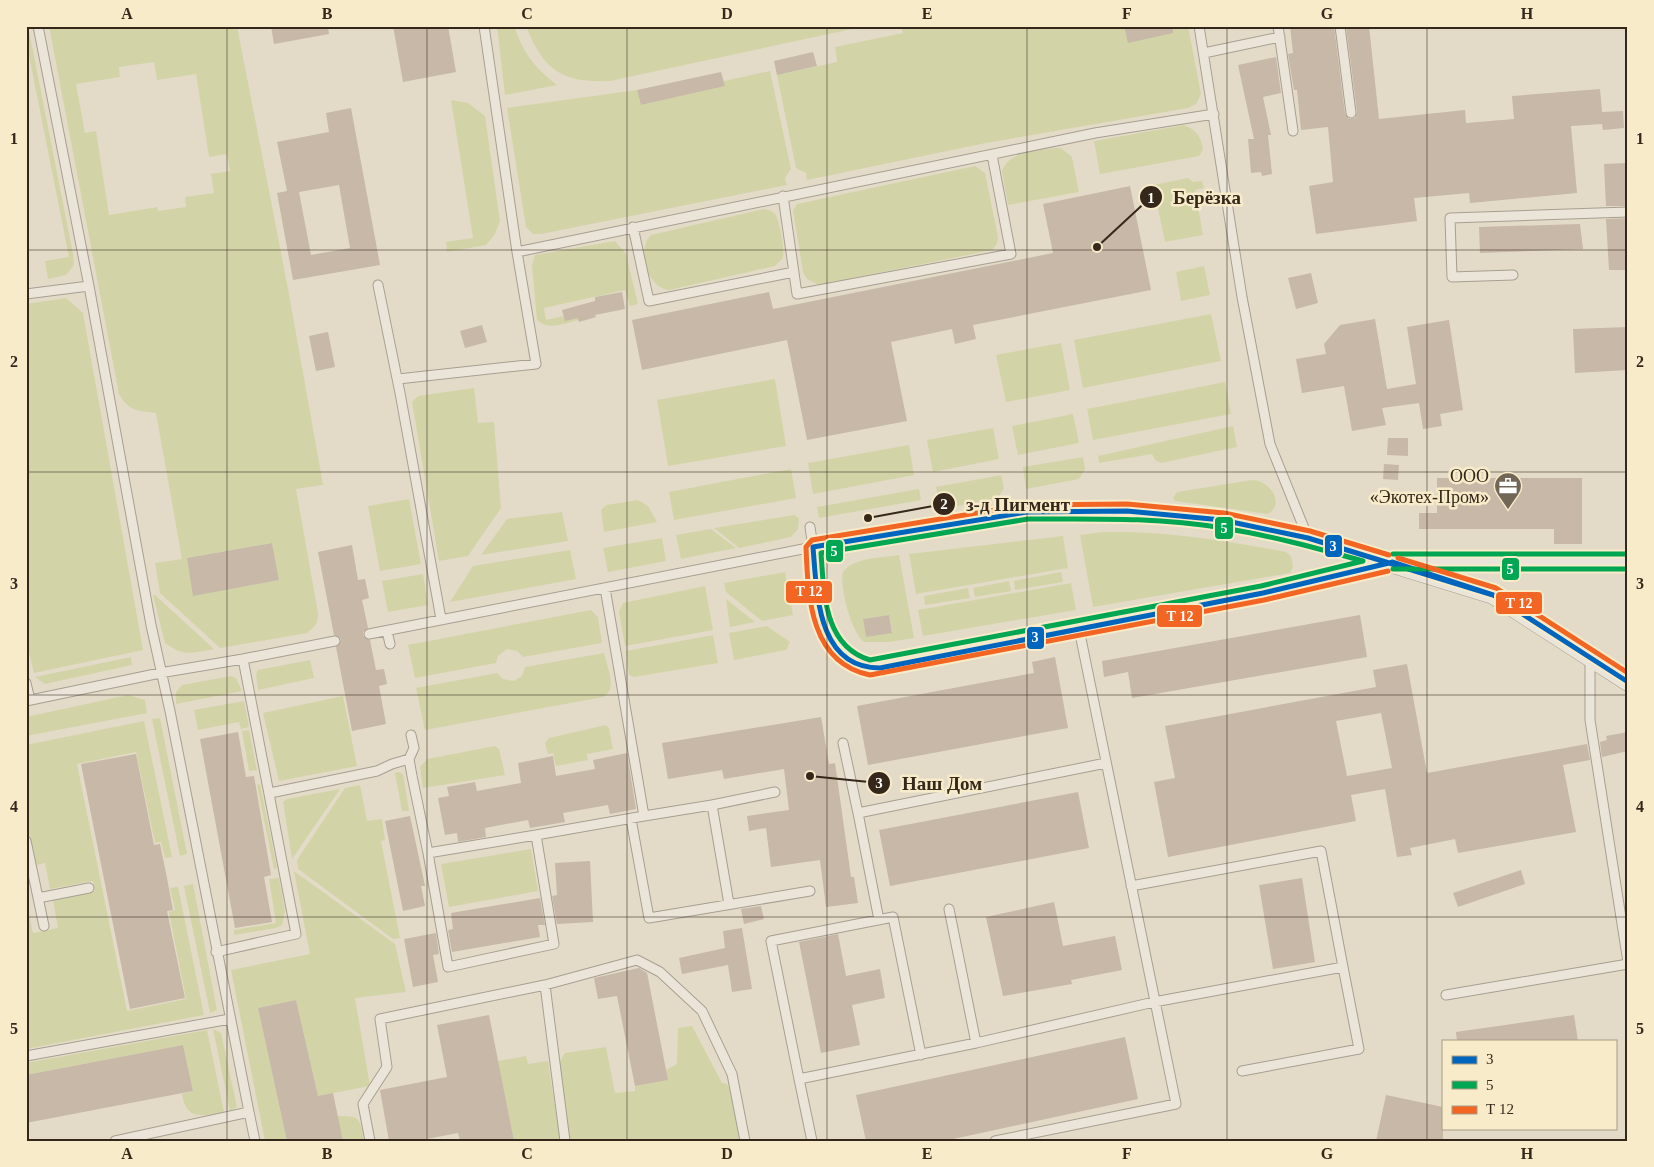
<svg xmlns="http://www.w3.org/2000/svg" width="1654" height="1167" font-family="Georgia,serif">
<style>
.green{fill:#d2d4a8;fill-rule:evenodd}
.building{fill:#c7b8a7;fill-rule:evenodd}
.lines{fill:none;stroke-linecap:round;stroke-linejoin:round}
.service-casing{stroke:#a79f91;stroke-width:11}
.minor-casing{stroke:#a79f91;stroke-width:19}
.service{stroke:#ebe5d9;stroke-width:9}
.minor{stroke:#ebe5d9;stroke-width:18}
.bus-1-casing{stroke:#f7ebca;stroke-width:9}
.bus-2-casing{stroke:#f7ebca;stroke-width:9}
.bus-3-casing{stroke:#f7ebca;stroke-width:9}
.bus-1{stroke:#0065bd;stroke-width:5}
.bus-2{stroke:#00a651;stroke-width:5}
.bus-3{stroke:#f26522;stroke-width:5}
.grid{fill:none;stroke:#35271a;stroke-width:1;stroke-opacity:0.55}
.labels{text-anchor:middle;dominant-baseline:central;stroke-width:5;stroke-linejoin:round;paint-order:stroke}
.poi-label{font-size:18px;fill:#35271a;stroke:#f7ebca;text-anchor:end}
.leader{fill:none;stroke:#35271a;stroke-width:2}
.callout-dot{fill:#35271a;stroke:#f7ebca;stroke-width:2}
.mark-label{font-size:15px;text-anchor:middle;font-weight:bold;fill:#fff}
.callout-label{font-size:19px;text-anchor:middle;font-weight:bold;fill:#35271a;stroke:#f7ebca;stroke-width:5;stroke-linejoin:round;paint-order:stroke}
.line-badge{stroke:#f7ebca;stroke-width:2}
.badge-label{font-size:14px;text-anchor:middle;font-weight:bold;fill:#fff}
.neatline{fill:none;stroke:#35271a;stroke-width:2}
.grid-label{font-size:16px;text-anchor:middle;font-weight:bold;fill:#35271a}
</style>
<rect width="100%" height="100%" fill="#e3dbc7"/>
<path class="green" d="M26,26H28L73,254L74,265L66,275L48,279L45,261L69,257L26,40Z
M49,26H237L289,294L323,485L296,489L318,613C318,623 315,627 307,633L220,648L160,593L155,563L182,559L156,413C139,411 128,411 119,394ZM154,62L157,80L196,74L209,157L227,154L230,171L211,174L214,193L185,197L186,207L158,211L157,207L109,215L96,131L85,133L76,84L120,77L119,67ZM272,543L279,580L194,595L187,558Z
M497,26H514C524,54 534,67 557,85L505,95Z
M526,26H866L610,81C562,83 544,71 526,26Z
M901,26H1188L1201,94L1196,104L1188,108L986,143L807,180L806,173L796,168L777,75L837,62L835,47L903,33Z
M770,71L791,169L785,178L787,185L541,234H533L526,227L507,108L637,90L641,105L724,86V81Z
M451,100L468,103L485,116L500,221L495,234L486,245L447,252L446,242L473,238Z
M1184,125C1197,130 1201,137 1203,150L1199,156L1100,174L1094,141Z
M1055,148H1061L1072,157L1079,192L1008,205L1002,171C1009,151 1037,151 1055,148Z
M975,166L985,173L998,237L997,244L992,250L819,285L807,279L803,272L793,211L797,204Z
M1188,178L1193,182L1202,181L1204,188L1195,190L1203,235L1165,242L1153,185Z
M764,209C769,210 772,211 775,214C780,220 785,251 783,258L775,266L669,290C647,288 636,249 651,235Z
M615,241L626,254L638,304L630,306L625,290L544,308L546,320L577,313L579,320C565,323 549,331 537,320L532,265L535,255Z
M1204,266L1210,295L1181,301L1176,272Z
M66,298L83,313L143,650L34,673L26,640V304Z
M1211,314L1221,361L1083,388L1074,340Z
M1061,343L1070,390L1006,402L996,355Z
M775,379L786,446L668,466L657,400Z
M1225,382L1231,414L1093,440L1087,409Z
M474,388L478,423L494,422L501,508L468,556L439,561L412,402L418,396Z
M1073,414L1079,443L1018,455L1012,426Z
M1233,426L1237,447L1161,463L1155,460L1152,454L1099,463L1098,456Z
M993,428L999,459L933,472L927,440Z
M909,445L914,475L813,494L808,463Z
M1083,457L1085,469L1079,479L1026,489L1023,467Z
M791,469L796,498L674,520L669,492Z
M1001,475L1004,488L998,498L948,508L939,503L936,487Z
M1252,480C1269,480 1286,503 1268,514L1175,501L1173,498L1177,492Z
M919,489L921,500L819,518L817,507Z
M409,499L421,564L380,571L368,506Z
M638,500L648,506L657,522L604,532L601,510L606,505Z
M562,512L568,541L481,555L507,519Z
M794,515L799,518L798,529L791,537L739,548L714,528Z
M711,529L736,548L681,559L676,535Z
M1103,532C1166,531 1224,540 1286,552L1291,556L1293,567L1290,573L1093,607L1080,535Z
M1063,536L1068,568L916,594L909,554Z
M662,538L666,561L608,572L603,548Z
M570,550L576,579L450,602L473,566Z
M899,555L914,638L889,642H864C852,634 839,587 843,572C854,557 882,558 899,555ZM889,615L892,632L866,637L863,619Z
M785,572L793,615L762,621L726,592L724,583Z
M1061,572L1063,582L1015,590L1014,581Z
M423,574L428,605L388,612L382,581Z
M1009,581L1011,591L975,597L973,588Z
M1071,583L1076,610L923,636L918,610Z
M705,586L713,630L625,646L619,612L623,603Z
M968,588L970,598L925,605L924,596Z
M153,595H155L214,649C192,653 184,657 165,643Z
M726,599L755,622L730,627Z
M591,610L598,617L602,643L523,657L517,651L507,649L498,656L496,663L415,678L408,645Z
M767,626L790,642L786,650L734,660L729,633Z
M713,635L718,663L634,677L629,675L626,651Z
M604,653C607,666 618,690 603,697L425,730L416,688L497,673L503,679L514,681L522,676L525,667Z
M131,657L132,665L45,684L35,677Z
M310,660L314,678L258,690L256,674L258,670Z
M231,676L236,678L242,691L176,704V692L182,685Z
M128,695L145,700L147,713L26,736V717Z
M343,696L357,766L279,781L263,713Z
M244,701L249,727L241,729L239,722L198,730L194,710Z
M160,718L187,854L180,856L152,719Z
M144,721L172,857L165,858L161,842L155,843L136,752L77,764L127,1011L186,999L169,912L175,910L170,888L178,887L204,1015L26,1049V901L33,933L58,928L53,900L95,891L93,881L50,889L45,863L36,865L26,819V745Z
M606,725L609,728L613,749L587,754L588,760L556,766L553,753L548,754L545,743L549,738Z
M249,730L257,770L249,771L242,731Z
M495,746L499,749L505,775L423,788L420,767L427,759Z
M399,772L403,774L409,811H402L395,773Z
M260,784L277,868L274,869L257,785Z
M360,785L367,821L382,819L385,840L381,841L400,938L393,939L298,869L297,860L345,788Z
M340,789L292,859L283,802L287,799Z
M531,849L538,891L449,907L441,864Z
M294,871L395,944L406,992L355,998L370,1086L318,1096L296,1000L258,1008L287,1141H265L231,970L310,954Z
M279,878L285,911L282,925L276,928L234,935V930L276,923L269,879Z
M193,884L217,1010L210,1013L184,886Z
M692,1026L722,1083L727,1084L733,1096L742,1141H570L559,1063L565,1053L606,1047L615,1093L635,1091V1086L668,1080L666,1070L677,1064L678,1028Z
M213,1029L221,1033L237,1107L230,1111Z
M207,1030L224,1112C203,1116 186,1121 182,1094L193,1091L183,1045L26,1075V1063Z
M526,1056L528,1064L548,1061L560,1141H514L498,1061Z
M337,1116C361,1116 360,1118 364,1141H343Z"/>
<path class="building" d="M271,26H328L329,34L274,44Z
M393,26H448L456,72L403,82Z
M1124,26H1173V33L1128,43Z
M1290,26H1334L1345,114L1349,119L1355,118L1357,112L1346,26H1369L1379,119L1465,110L1466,123L1514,119L1512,96L1600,89L1602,112L1623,111L1624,128L1603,130L1602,124L1571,126L1577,193L1470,203L1469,193L1414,198L1417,221L1316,234L1309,186L1333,182L1328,127L1301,130L1297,90H1294L1288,54L1293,53Z
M813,52L817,66L777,75L774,61Z
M1276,57L1281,93L1263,97L1271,135H1268L1272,174L1262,176L1261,172L1251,173L1248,139H1254L1238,65Z
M721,72L725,86L641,105L637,90Z
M351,108L380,265L293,280L277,193L287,191L277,142L329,132L326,113ZM339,185L350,248L311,255L299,192Z
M1628,163V206H1606L1604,164Z
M1130,186L1151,290L973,325L976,339L955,344L952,329L891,342L907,421L807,440L787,340L642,370L632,320L769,292L773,309L1053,253L1043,204Z
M1628,218V270H1609L1606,219Z
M1580,224L1583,249L1480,253L1479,227Z
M1311,273L1318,303L1296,309L1288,278Z
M622,292L625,309L595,315L596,317L579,322L578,318L565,321L562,310L595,301V297Z
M1375,319L1387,389L1416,384L1407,327L1449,320L1463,410L1440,414L1442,426L1423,429L1419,403L1382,408L1386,425L1352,431L1344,386L1302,393L1296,359L1326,354L1324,344L1340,325Z
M482,325L487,342L465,348L460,331Z
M1628,327V370L1575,373L1573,329Z
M328,332L335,367L316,371L309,336Z
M1388,438H1408V456L1387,455Z
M1384,464L1399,465L1398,480L1383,479Z
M1437,478H1582V544H1554V529H1419V513H1437Z
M272,543L279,580L193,596L187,558Z
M352,545L358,580L365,579L369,598L362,600L368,628L363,632V636L370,640L376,670L384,669L387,684L379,686L386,724L352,731L336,647L341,640L339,637L334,635L318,552Z
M889,615L892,633L866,637L863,619Z
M1360,615L1367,657L1132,698L1128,672L1104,677L1102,661Z
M1055,657L1068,728L868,765L857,706L1034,673L1032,662Z
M1407,664L1427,773L1587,744L1590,760L1563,765L1576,832L1458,853L1455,839L1410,848L1412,855L1397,857L1385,789L1351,795L1356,821L1168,857L1154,782L1175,778L1165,726L1376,687L1373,670ZM1381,713L1392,768L1347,776L1336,721Z
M821,717L829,764L835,763L851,877H854L858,903L826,907L820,860L771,867L766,828L749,831L747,816L789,810L784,769L724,779L722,770L668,779L662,743Z
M238,732L246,777L254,776L271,875L264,877L272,922L235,928L200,739Z
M1628,732V751L1602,757L1600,742L1607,740L1606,736Z
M627,753L636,809L610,814L608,805L563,813L565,822L530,828L528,820L485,828L486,837L458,842L457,833L445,835L438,798L449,796L447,787L475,782L477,791L521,783L518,763L553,756L556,776L595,769L593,760Z
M136,754L154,845L160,844L166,873L173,910L167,911L185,998L130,1009L81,764Z
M1078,792L1089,848L890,886L879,830Z
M410,816L425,886H421L425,906L403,911L385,821Z
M590,861L593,922L557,924L552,896L557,895L555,863Z
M1521,870L1525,884L1458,907L1453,893Z
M1302,878L1315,962L1273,969L1259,885Z
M540,898L545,925H538L540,937L452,952L448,930L453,929L451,913Z
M1054,902L1063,946L1115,936L1122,970L1071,980L1072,984L1003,996L986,917Z
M761,906L764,919L744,924L741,909Z
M742,928L752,989L732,992L728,965L682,974L679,958L725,948L723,931Z
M436,933L439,954L433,955L438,982L413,987L404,939Z
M838,934L846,976L880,969L885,998L852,1005L860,1045L821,1053L799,942Z
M639,968L647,973L668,1080L635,1086L617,996L598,999L594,978Z
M296,1000L318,1096L333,1093L343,1141H287L258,1008Z
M489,1015L514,1141H460L458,1133L416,1141H389L380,1090L447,1077L437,1025Z
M1574,1015L1578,1041H1457L1456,1032Z
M1125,1037L1138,1099L944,1141H866L856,1095Z
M183,1045L193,1091L26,1123V1075Z
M1386,1095L1443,1107V1141H1376Z"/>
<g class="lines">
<g class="service-casing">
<path id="service" d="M484,26L517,252L1095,133L1214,114
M1199,26L1242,297L1270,444L1308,538
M1278,26L1293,131
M1340,26L1351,113
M1204,53L1280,37
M783,196L797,294L1011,254L992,155
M633,227L649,301L794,272
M1513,275L1452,277L1450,218L1628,212
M378,285L400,393L441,619
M89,286L151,625L170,711L249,1112L115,1141
M26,294L89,286L38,26
M398,379L536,364L517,252
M605,588L644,816L712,805L729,904
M387,631L390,644
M369,634L813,547L810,527
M1590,657V720L1628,962
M243,659L335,641
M26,683L30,700
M26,701L160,673L243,659L296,934L216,952
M411,735L414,748L409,759L412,776L428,853L448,967L554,944L536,835L644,816
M843,743L858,813
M270,793L377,771L392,764L409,759
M712,805L775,792
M631,819L649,918L810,891
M26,841L44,926
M428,853L536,835
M1131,886L1321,851L1343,967
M38,898L89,888
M949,909L976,1043
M879,920L858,813L1106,763
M545,985L637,960L660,972L702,1011L732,1074L745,1141
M1446,995L1628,964
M26,1056L230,1019
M799,1079L771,941L893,917L921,1055
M249,1112L255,1141
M370,1141L363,1104L387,1067L380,1019L545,985L565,1141
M812,1141L799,1079L976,1043L1154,1002L1343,967L1359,1049L1242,1071
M995,1141L1176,1104L1079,629"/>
</g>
<g class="minor-casing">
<path id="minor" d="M1628,561L1392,562L1263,593L870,668C817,662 816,588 813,547L877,535L1027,512L1127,511L1222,520L1308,538L1493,595L1628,682"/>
</g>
<use href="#service" class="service"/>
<use href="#minor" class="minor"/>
<g class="bus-1-casing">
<path id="bus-1" d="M1127,511L1222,520L1308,538L1389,563L1263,593L880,668C817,668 817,594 813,547L1027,512Z
M1389,563L1493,595
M1389,563L1392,562L1493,595
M1493,595L1628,682"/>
</g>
<g class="bus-2-casing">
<path id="bus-2" d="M1028,519C1092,519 1158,517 1222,528C1269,535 1316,548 1363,561L1261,586L870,660C824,646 824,594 821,553Z
M1393,554H1628
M1393,569H1628"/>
</g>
<g class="bus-3-casing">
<path id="bus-3" d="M1398,558L1496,588L1628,673
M1388,571L1264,600L870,675C810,663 808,597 806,547L812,540L1026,505L1127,504L1224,513L1310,531L1389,555"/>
</g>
<use href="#bus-1" class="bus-1"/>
<use href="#bus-2" class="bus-2"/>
<use href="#bus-3" class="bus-3"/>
</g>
<path class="grid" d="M227,26V1141M427,26V1141M627,26V1141M827,26V1141M1027,26V1141M1227,26V1141M1427,26V1141M26,250H1628M26,472H1628M26,695H1628M26,917H1628"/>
<defs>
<g id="office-pin" transform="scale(1.4375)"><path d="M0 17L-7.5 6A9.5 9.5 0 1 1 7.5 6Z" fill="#726657" stroke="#f7ebca"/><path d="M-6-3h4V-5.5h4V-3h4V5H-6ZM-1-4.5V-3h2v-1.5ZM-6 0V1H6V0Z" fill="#fff"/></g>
</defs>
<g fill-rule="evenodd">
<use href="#office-pin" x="1508" y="486"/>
</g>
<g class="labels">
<g class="poi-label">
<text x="1489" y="476">ООО<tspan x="1489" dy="21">«Экотех-Пром»</tspan></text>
</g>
</g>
<path class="leader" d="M1097 247L1151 197M868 518L944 504M810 776L879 783"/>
<g class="callout-dot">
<circle cx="1097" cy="247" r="5"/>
<circle cx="868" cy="518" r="5"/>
<circle cx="810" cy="776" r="5"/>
<circle cx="1151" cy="197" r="12"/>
<circle cx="944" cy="504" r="12"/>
<circle cx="879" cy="783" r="12"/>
</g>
<g class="mark-label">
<text x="1151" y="203">1</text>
<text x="944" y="509">2</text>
<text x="879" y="788">3</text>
</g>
<g class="callout-label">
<text x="1207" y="204">Берёзка</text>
<text x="1018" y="511">з-д Пигмент</text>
<text x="942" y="790">Наш Дом</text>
</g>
<g class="line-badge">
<rect x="1214" y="516" width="20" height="24" rx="5" fill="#00a651"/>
<rect x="1324" y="534" width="19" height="24" rx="5" fill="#0065bd"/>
<rect x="825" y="539" width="19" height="24" rx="5" fill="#00a651"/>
<rect x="1501" y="557" width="19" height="24" rx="5" fill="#00a651"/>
<rect x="785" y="580" width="48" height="24" rx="5" fill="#f26522"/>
<rect x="1495" y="591" width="48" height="24" rx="5" fill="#f26522"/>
<rect x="1156" y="604" width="47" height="24" rx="5" fill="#f26522"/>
<rect x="1026" y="626" width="19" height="24" rx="5" fill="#0065bd"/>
</g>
<g class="badge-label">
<text x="1224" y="533">5</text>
<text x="1333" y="551">3</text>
<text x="834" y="556">5</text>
<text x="1510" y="574">5</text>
<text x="809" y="596">Т 12</text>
<text x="1519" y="608">Т 12</text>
<text x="1180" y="621">Т 12</text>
<text x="1035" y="642">3</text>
</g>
<rect width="1654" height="1167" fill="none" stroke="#f7ebca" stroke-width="55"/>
<rect x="1442" y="1040" width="175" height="90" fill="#f7ebca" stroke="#a99d84"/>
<rect x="1452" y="1056" width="25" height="8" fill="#0065bd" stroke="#a99d84"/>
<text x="1486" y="1064" font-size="15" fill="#35271a">3</text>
<rect x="1452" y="1081" width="25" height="8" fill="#00a651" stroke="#a99d84"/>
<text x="1486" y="1090" font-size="15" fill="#35271a">5</text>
<rect x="1452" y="1106" width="25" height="8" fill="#f26522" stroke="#a99d84"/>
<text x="1486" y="1114" font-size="15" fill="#35271a">Т 12</text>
<rect x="28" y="28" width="1598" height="1112" class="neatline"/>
<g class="grid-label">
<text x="127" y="19">A</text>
<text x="327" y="19">B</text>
<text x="527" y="19">C</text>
<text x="727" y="19">D</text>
<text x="927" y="19">E</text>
<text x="1127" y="19">F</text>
<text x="1327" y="19">G</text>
<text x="1527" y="19">H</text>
<text x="14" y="144">1</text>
<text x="1640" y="144">1</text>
<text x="14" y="367">2</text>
<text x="1640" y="367">2</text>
<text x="14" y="589">3</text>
<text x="1640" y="589">3</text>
<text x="14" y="812">4</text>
<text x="1640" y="812">4</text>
<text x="14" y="1034">5</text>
<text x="1640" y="1034">5</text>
<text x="127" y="1159">A</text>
<text x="327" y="1159">B</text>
<text x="527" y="1159">C</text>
<text x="727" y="1159">D</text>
<text x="927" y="1159">E</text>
<text x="1127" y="1159">F</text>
<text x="1327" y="1159">G</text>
<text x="1527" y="1159">H</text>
</g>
</svg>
